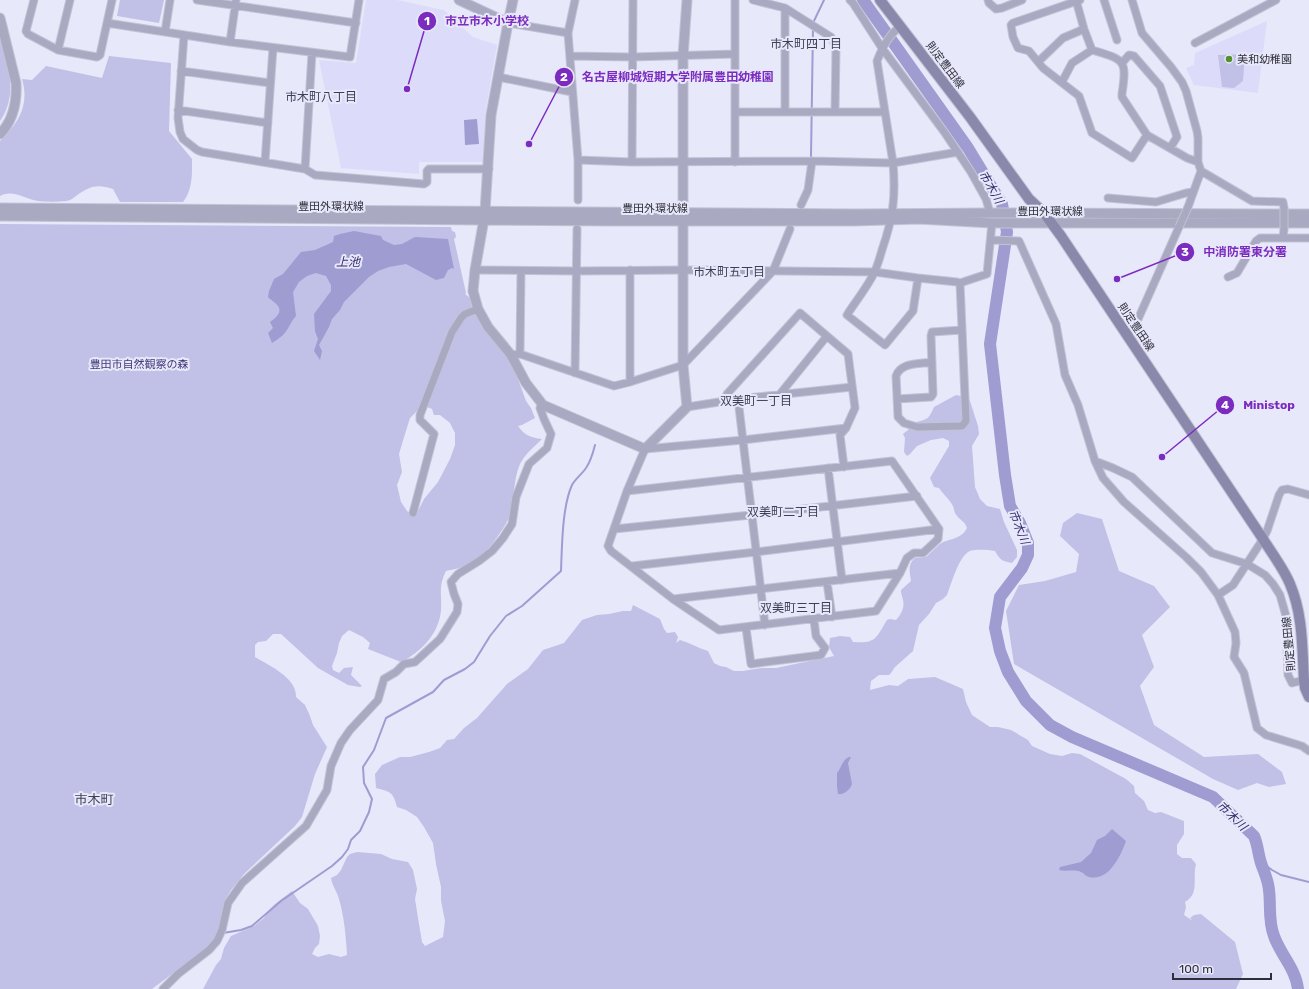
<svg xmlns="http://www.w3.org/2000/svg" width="1309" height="989" font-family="Rubik,'Noto Sans JP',sans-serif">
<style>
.built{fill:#dcdcfa}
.green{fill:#c1c0e6}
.water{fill:#9e9cd1}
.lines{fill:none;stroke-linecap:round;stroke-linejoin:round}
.stream{stroke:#9e9cd1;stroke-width:2}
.river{stroke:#9e9cd1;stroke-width:12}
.minor-casing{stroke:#c3c3d5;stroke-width:9}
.tertiary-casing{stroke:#c3c3d5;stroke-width:11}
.secondary-casing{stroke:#c3c3d5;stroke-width:12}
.minor{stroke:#a9a9c1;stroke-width:7}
.tertiary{stroke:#a9a9c1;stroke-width:9}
.secondary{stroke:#8a89ac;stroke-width:10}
.minor-bridge-casing{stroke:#c3c3d5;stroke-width:9;stroke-linecap:butt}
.minor-bridge{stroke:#a9a9c1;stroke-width:7}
.poi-dot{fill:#539030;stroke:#e8e8fb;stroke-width:1.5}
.labels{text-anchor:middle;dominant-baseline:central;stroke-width:4;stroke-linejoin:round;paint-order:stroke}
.poi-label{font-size:11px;fill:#2f2f3b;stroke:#e8e8fb;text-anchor:start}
.street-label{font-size:11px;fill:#2f2f3b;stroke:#e8e8fb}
.park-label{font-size:11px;fill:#403879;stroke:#e8e8fb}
.neighbourhood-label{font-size:12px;fill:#3f3e56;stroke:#e8e8fb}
.water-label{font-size:12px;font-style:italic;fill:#352b6b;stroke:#e8e8fb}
.quarter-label{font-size:13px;fill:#3f3e56;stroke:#e8e8fb}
.leader{fill:none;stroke:#7b2cbf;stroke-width:1.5}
.callout-dot{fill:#7b2cbf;stroke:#e8e8fb;stroke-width:1.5}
.mark-label{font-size:12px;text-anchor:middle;font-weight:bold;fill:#fff}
.callout-label{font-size:12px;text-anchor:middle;font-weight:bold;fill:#7b2cbf;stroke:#e8e8fb;stroke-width:4;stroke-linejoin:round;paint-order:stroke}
</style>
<rect width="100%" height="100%" fill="#e8e8fb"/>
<path class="built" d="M366,0H397L444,10L473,37L497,45L485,115V162H419V174L341,168L319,60L356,63Z
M1267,21L1258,93L1194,85L1186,68L1194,65L1195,53Z"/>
<path class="green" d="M120,0H164L159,23L117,16Z
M0,34C7,63 19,94 0,121Z
M1245,54L1243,81L1234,88L1222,87L1218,55Z
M109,56L171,63L169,131L192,159C192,174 193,189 183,202H120L113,189C97,184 90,186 76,196C73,198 70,201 66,201C57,202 47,202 38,201C25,199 13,189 0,196V141C18,123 30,106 22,79L32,80L46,66L102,78Z
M0,224L451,227L452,231L455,232L456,237L454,239L466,293L465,294L470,298L472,308L460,315L453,327L419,410L417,411L410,418L405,434L399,454L402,472L397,485L401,502L407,511L415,517L424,499L438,482L450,459L455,445V433L450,423L440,415H434L432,409L427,407L452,342C454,330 461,313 475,312L483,328L509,356L513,365L526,401L531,408L535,418L522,425L518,426C524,435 531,438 542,439C534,447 525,454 520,464C514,478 514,494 512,509C509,524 484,558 470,564C463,568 454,569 446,571C438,587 442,594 441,610C439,634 421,652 401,662L368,649L370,643L363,637L349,630L342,636L339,643L337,653L332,666L333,670L339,673L344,668L353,667L351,675L362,686L360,687L348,685L318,668L281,634H273L266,641L258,642L255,645V657C270,666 297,678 296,697L305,705L310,716L313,725L327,747L315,774L302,817L295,826L244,874L231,890L224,902L220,930L215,939L201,952L152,989H0Z
M956,395L965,397L970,401L978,426L979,434L972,446L975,487L980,499L987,506L1000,509L1004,522L1017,550V557L1012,563C1002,561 1000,560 995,551C987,550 978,549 970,551C959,555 951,585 947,595L943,599L936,603L929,614L919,625L913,651L895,667L891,673L889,675H879L871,681L870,690L889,685L898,686L908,679L935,677L963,689L966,702L972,715L990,727H998L1011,730L1028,740L1032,746L1050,754L1062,756L1072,753L1080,754L1126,779L1134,786L1135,793L1144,801L1148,810L1155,813L1161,812L1184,821V834L1177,845V854L1182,858H1191L1196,864C1192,880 1200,893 1185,902L1186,907L1184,915L1193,921L1190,918L1194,915L1201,914L1235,942L1243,974L1236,989H203L216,965L221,959L224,948L231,936L254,926L264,918L269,910L275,904L292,891L300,903L308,909L318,926L320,936L319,944L315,948L312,954L318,957L329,954L341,957L347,955C346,936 344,916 339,899C337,891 332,886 331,878L337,875L341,870L347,857L350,854L357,852L381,854L392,859L408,862L413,870L417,889L415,899L418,918L422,942L425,946L443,937L445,921L441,901V887L436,864L433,843L424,827L417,817L406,810L397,807C393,792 391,792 376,788L375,774L382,765L400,757H410L429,752L440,748L447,740L454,739L464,728L477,718L507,684L528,669L543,650L564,643L582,620L597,615L609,614L623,611H631L633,605L660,619L664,629L667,633L675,632L678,637L676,643L680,640C690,643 698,648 708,651L714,663L720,666L726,667L734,671H743L761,668H776L834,656L829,647L830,638L840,636L850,637L853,642C876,644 876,638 887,620L890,619L896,620C901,615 905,607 903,600C902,596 901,594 901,590L911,581C910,572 907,565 915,558L926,557C931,553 935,548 940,544C949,538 961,540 967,528C965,521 958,519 955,513C954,511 954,508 953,506C950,500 943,494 939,488L934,487L930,478L949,446V441L943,438L931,440L917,446L910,454L907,456L904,452L905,438L903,434L908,430L913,423C927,419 928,421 934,407Z
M1077,513L1102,519L1119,571L1154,586L1170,607L1142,635L1154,667L1140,686L1154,725L1204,757L1258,754L1282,772L1286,784L1269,787L1257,783L1238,790L1213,779L1014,664L1006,611L1019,585L1045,581L1076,572L1079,554L1060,536L1063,523Z"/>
<path class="water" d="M477,119L479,144L465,145L464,120Z
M354,231L381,236L383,240L394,245L402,244L415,237L448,239L454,269L452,268L448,270L444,278L436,280L406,264L389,267L378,271L369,277L344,302L340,310L332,319L329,327L319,345L322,351L320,360L314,351L318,339L315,331L314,314L331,291V285L326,276L316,273L307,276L299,282L293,292L296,316C292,320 290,325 287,330C283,336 278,339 272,343L268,333L273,328L270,322C274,319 283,313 278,306C277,304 270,299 268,297L269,291L274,279L283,274L301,252L315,250L333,242L334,236L340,234Z
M849,757H851L848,763L852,784C850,790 844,795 838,794L837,786V773C842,767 842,760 849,757Z
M1112,829L1126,841C1121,855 1109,882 1089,877C1085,876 1084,873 1081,872C1075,869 1066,872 1059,870L1060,867L1081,862L1091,853L1097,840L1105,836Z"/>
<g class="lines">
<path class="stream" d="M813,23L824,0
M811,156L813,28
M1261,862L1272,870L1281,875L1309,882
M223,933L241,930L252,926L281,901L332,866L342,857L348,849L351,840L360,831L369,812L372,799L364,783L363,767L374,750L386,718L433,692L444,680L465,669L474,662L490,636L506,616L522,606L561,571C562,547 562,507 572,485C575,479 582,474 586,468C591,461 593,453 595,445"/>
<path class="river" d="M863,0L968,148L1002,204L1007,232L990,344L1005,475L1010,506L1020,523L1028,543V555L1022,568L1000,597L995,628L1000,651L1008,672L1026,701L1050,725L1072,737L1213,797L1254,836C1258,845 1258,854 1261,863C1264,872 1268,879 1269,890C1271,905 1268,921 1274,936C1280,954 1296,969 1298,989"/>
<g class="minor-casing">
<path id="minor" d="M34,0L26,31L28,34L58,50L97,57L100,55L112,0
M197,0L356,23
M575,0L568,33L578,160V200
M753,0L785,8L831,37L836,47L835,112
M850,0L853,3L882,48L945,133L971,172L986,199L990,213
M988,0L989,3L996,9L1002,8L1022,0
M1076,0L1084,29L1092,50C1125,60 1127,59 1122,94V97L1147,135L1187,158L1198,162
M1080,0L1013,23L1011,25L1013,37L1018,48L1029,51L1043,68L1079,96L1092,133L1097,136L1132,158L1147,135
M1104,0L1117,40
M1132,0L1142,33L1171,67L1182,82L1186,91L1197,131L1198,138V162L1201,171L1188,207
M785,8V112
M107,23L230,42L350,57L359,0
M508,23L568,33
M901,26C889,34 882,48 877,61L893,163C896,197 893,218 882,250C880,257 878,264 875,271C869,285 855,302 847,315L885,345L913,311L918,278
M165,32L170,0
M184,35L178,118L180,132L183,139L197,150L202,152L305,169L315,175L424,184L427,182V171L429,169H489
M230,42L236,0
M1195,43L1276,0
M58,50L70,0
M570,56L632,57L735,54
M1039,61L1063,38L1084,29
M1122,63L1129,55L1134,56L1160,86L1177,137L1170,148
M181,71L270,83
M498,77L572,92
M1062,82L1072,63L1092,50
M178,110L268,123
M735,112H884
M578,160L632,162L812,161L893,163L958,152
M265,162L273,48
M632,162L633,0
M735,162V0
M305,169L312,53
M1201,171L1252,201L1283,202L1284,208
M1108,198L1156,202L1186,193L1193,192
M801,205L808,190L812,161
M1284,229L1283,238H1309
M991,240L1019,241L1056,324L1065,375L1078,405L1095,461L1103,478L1124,502L1186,557L1201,572L1218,595L1235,632L1236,643L1234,657L1244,673L1257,728L1266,735L1302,746L1309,751
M475,270L577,271L683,270L875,272L918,278L957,282L960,283L987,274L992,223
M630,270V382
M1228,277L1237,273L1256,241L1260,238H1283
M1127,336L1135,326L1179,227
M520,354L521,271
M511,355L520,354L614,386L630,382L683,365L773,271L790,229
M932,362C919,364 901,362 896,376L898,417L904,423L917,427L962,426L966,421L960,283
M575,373L577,229
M780,394L827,336
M738,399L765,625
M897,399L931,397L933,394L931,336L932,332L962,330
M725,401L727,394L800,313L848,354L855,408L846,428L840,435L844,467
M687,407L738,399L852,387
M1095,461L1113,468L1132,477L1212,553L1247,564L1265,575L1273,584L1280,595L1286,616L1288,675L1292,683L1304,680
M828,468L842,580
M627,491L892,461L939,529L938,539L923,553H914L907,558L900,573L876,611L719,630L673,599L611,551L608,546L627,491L645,449L743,440L846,428
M413,513L434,434L420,420V415L452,332L461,318L465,314L478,309
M614,529L751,515L917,496
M632,566L756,552L939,529
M827,582L832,617
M1218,595L1233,585L1263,539L1267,531L1279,495L1282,490L1288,489L1309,495
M673,599L900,573
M746,628L751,664L821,655L825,648L816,636L814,620
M163,989L178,974L209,950L217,941L222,930L228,903L242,883L306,826L327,790L331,766L341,743L350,730L378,700L384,679L396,672L404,664L415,662L440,639L457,612L458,604L454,594L451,582L458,574L479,561L492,551L503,538L512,524L516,497L529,464L547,448L551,434L544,419L540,408L543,405"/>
</g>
<g class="tertiary-casing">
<path id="tertiary" d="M459,0L508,23
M0,18L16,83C17,102 14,120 0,134
M0,208L854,214L990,213L1309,214
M485,211L491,115L508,23L513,0
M0,216L613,221H853L919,219L992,223H1309
M484,219L475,270L473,291L478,309L488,327L511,355L526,383L543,405L645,449L687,407L683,365V56L687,0"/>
</g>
<g class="secondary-casing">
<path id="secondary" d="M880,0L970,117L1029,199L1044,213L1061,236L1263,539C1271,552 1284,569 1290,584C1303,615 1302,646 1304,680L1305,688L1309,697"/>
</g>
<use href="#minor" class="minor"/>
<use href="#tertiary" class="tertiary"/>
<use href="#secondary" class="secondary"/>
<g class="minor-bridge-casing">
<path id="minor-bridge" d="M1284,208V229
M1179,227L1188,207"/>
</g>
<use href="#minor-bridge" class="minor-bridge"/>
</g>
<circle class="poi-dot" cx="1229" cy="59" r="4"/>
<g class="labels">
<g class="poi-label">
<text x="1237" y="59">美和幼稚園</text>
</g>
<g class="street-label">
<text transform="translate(945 65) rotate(53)">則定豊田線</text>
<text x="331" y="206">豊田外環状線</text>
<text x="655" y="208">豊田外環状線</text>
<text x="1050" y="211">豊田外環状線</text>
<text transform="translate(1136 327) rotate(56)">則定豊田線</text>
<text transform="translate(1289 644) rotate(-95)">則定豊田線</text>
</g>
<g class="park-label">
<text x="139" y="364">豊田市自然観察の森</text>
</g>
<g class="neighbourhood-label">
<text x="806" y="44">市木町四丁目</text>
<text x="321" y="97">市木町八丁目</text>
<text x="729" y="272">市木町五丁目</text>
<text x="756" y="401">双美町一丁目</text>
<text x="783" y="512">双美町二丁目</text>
<text x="796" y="608">双美町三丁目</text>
</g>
<g class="water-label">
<text transform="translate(991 187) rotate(60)">市木川</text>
<text x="348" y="262">上池</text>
<text transform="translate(1019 527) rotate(68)">市木川</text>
<text transform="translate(1232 816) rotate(44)">市木川</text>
</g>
<g class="quarter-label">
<text x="94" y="799">市木町</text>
</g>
</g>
<path class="leader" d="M407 89L427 21M529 144L564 77M1117 279L1185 252M1162 457L1225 405"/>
<g class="callout-dot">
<circle cx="407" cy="89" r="4"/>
<circle cx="529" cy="144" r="4"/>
<circle cx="1117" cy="279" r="4"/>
<circle cx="1162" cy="457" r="4"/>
<circle cx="427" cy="21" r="10"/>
<circle cx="564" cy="77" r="10"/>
<circle cx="1185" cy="252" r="10"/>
<circle cx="1225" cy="405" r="10"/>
</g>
<g class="mark-label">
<text x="427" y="25">1</text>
<text x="564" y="81">2</text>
<text x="1185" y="256">3</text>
<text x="1225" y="409">4</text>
</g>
<g class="callout-label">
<text x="487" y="25">市立市木小学校</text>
<text x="678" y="81">名古屋柳城短期大学附属豊田幼稚園</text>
<text x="1245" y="256">中消防署東分署</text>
<text x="1269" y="409">Ministop</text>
</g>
<path d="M1173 973v6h98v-6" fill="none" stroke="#2f2f3b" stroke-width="2"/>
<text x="1179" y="973" font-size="12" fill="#2f2f3b" stroke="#e8e8fb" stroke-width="3" paint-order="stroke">100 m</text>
</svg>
